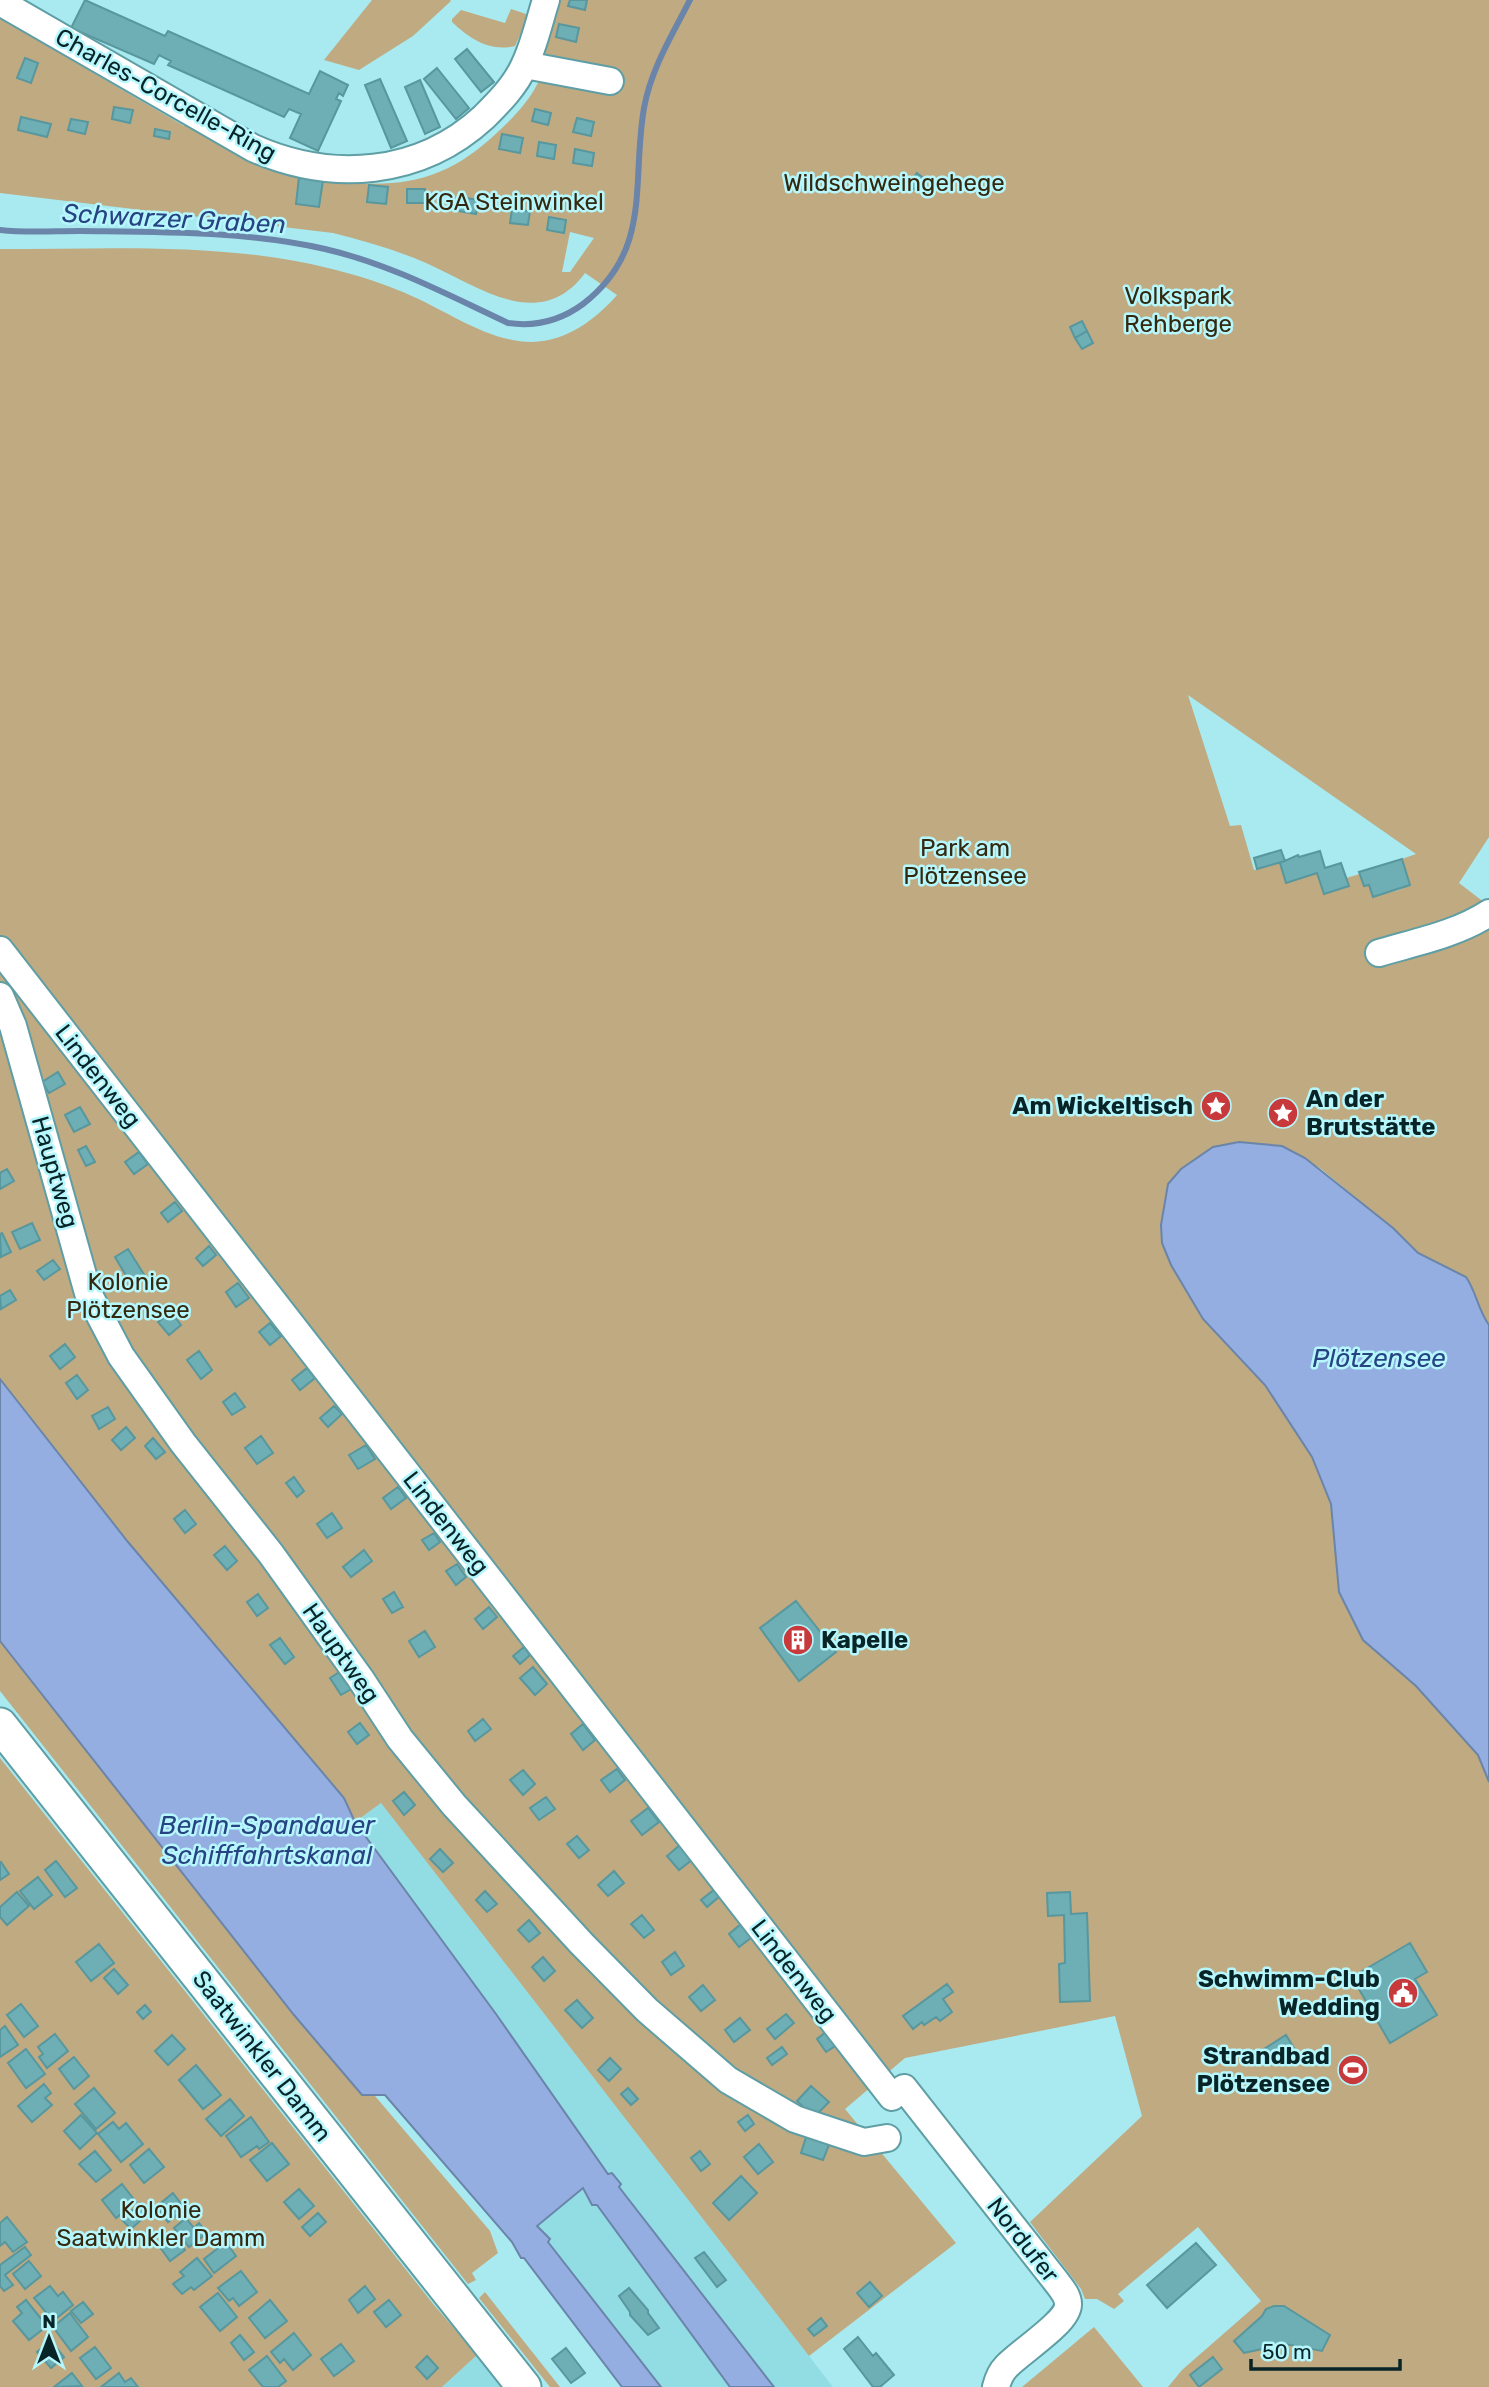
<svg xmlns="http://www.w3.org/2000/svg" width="1489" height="2387" font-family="Rubik,sans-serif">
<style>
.built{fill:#92dce4}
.green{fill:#bfaa81;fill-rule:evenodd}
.water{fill:#94aee1;stroke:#6a85a9;stroke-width:2}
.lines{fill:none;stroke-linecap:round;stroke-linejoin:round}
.stream{stroke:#6a85a9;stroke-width:6}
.building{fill:#6eaeb5;stroke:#57979d;stroke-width:2}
.minor-casing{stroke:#5e9ea4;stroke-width:30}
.major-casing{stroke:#5e9ea4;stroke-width:37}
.minor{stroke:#fff;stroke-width:26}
.major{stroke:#fff;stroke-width:33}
.labels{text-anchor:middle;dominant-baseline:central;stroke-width:5;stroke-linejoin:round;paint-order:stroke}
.street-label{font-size:24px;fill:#082426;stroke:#b6f7fe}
.park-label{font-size:24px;fill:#34280e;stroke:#b6f7fe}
.poi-label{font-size:24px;font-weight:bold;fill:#082426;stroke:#b6f7fe;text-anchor:end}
.water-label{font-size:26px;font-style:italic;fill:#284382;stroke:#b6f7fe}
</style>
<rect width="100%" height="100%" fill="#a9eaf1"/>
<path class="built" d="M381,1803L833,2387H774L756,2366L618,2187L621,2184L609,2174L496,2014L355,1822Z
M584,2188L592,2204L597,2205L730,2387H661L548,2241L537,2226Z
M477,2355L502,2387H442Z"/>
<path class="green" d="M372,0H450L451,1L413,36L359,70L324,60Z
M559,0H1489V837L1459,883L1489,906V1325L1483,1317L1470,1283L1457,1272L1418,1253L1393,1228L1321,1169L1282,1146L1213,1147L1181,1169L1203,1319L1265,1385L1312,1457L1331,1504L1339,1592L1384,1659L1416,1686L1478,1755L1489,1782V2387H1168L1182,2370L1261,2301L1198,2227L1118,2294L1124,2301L1114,2309L1097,2299H1085L1081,2289L1030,2222L1142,2116L1115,2016L905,2058L845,2109L956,2243L809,2356L381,1803L355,1822L344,1798L128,1542L0,1379V249C108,249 222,242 328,268C357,275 386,284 414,297C450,313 490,342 532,342C567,341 595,320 617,295L585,273C540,334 478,286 426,263C396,250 365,241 333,233L0,193V18L184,126L185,122L300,173V177C385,188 436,193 502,128C515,116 534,95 540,78C543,68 544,56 546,46C550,31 555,15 559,0ZM570,232L594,238L570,272H562ZM1188,695L1416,854L1402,859L1410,885L1399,890L1373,897L1369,885L1364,886L1360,874L1346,878L1348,886L1324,894L1317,873L1286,882L1280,863L1254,870L1241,825L1230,826Z
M511,9L529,15L515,46C490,52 470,39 452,22V19L461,10L505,23Z
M0,1641L294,2016L362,2095L375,2096L490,2231L498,2253L472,2273L476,2280L468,2284L0,1691Z
M0,1758L434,2305L477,2355L442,2387H0Z
M485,2292L560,2387H550L479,2298Z
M1094,2327L1143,2387H1022Z"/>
<path class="water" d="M1239,1142L1282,1146L1305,1158L1393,1228L1418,1253L1466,1277C1476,1291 1478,1310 1489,1325V1782L1478,1755L1416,1686L1363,1640L1339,1592L1331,1504L1312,1457L1265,1385L1203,1319L1171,1265L1162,1243L1161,1225L1168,1184L1181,1169L1213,1147Z
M0,1379L128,1542L344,1798L355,1822L496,2014L608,2174L612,2173L621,2184L619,2187L774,2387H730L597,2205H592L583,2188L537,2226L550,2239L548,2242L661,2387H622L524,2258H521L512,2242L385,2095H362L294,2015L0,1641Z"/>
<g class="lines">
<path class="stream" d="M0,230C26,233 54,231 80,231C161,232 246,231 325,249C390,264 448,295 508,323C536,327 560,321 583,304C653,250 631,183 644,108C651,69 672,35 690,0"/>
</g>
<path class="building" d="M85,0L165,36L168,31L309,94L320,71L348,85L343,96L339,93L336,99L341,101L318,151L290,138L301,114L289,109L284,117L168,65L171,61L159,55L154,64L71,28Z
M570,0H587L585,10L568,6Z
M559,24L579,28L576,42L556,37Z
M467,49L494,82L481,92L455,59Z
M25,58L38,63L31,83L17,78Z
M437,68L469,108L456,119L424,79Z
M380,79L407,141L391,148L365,85Z
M420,80L440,127L425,134L405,87Z
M114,107L133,110L130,123L112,119Z
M535,109L551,113L548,125L532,121Z
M21,117L51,124L47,137L18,130Z
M577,118L594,122L591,136L573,132Z
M71,119L88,122L85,134L68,130Z
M155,129L170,132L169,139L154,136Z
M502,134L523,138L520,153L499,149Z
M539,142L556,145L554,159L537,156Z
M575,149L594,153L592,166L573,163Z
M917,173L926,180L918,192L908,184Z
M299,177L323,180L319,207L296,204Z
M369,185L388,187L386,204L367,202Z
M407,189H425V203H407Z
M460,197L479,200L476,214L458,211Z
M512,209L530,211L528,225L510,223Z
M549,217L566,220L564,233L547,230Z
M1082,321L1087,331L1075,338L1070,327Z
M1087,331L1093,343L1082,349L1075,338Z
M1281,850L1285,861L1257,869L1254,858Z
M1320,851L1325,868L1341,863L1349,886L1324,894L1317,873L1286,883L1280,863L1298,855L1299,857Z
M1402,859L1410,885L1373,897L1369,885L1364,886L1359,872Z
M58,1072L65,1084L49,1093L42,1082Z
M80,1107L90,1124L74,1132L65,1115Z
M86,1146L95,1162L86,1166L78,1150Z
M139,1152L148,1164L134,1174L125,1162Z
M7,1169L14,1181L0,1189V1173Z
M175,1202L182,1211L168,1222L161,1213Z
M32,1223L40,1240L20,1249L12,1232Z
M2,1233L11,1252L1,1257L0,1234Z
M209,1246L216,1255L203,1266L196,1258Z
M128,1249L145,1276L131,1284L115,1257Z
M53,1260L60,1269L44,1280L37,1271Z
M238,1283L249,1298L236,1307L226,1292Z
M10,1290L16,1300L1,1309L0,1296Z
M171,1312L181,1325L169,1335L158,1322Z
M270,1323L281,1336L270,1345L259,1332Z
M65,1344L75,1357L60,1369L50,1356Z
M199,1351L212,1370L201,1379L187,1360Z
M307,1368L315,1378L300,1390L292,1380Z
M77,1375L88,1390L77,1399L66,1383Z
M235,1393L245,1407L232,1415L223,1402Z
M334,1406L342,1414L328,1427L320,1418Z
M108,1407L115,1419L99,1429L92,1416Z
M126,1427L135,1438L121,1450L112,1440Z
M261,1436L273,1453L257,1464L245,1448Z
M153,1438L165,1452L156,1459L145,1446Z
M366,1445L375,1459L358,1469L349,1455Z
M294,1477L304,1491L297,1497L286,1483Z
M398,1487L406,1498L391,1509L383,1498Z
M185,1510L196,1524L185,1533L174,1519Z
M332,1513L342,1528L327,1538L317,1524Z
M434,1533L440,1542L429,1550L422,1540Z
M225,1546L237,1561L227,1570L214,1555Z
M364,1550L372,1561L351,1577L343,1567Z
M457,1564L466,1577L456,1585L446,1571Z
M394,1592L403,1607L392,1613L383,1599Z
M258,1594L268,1608L257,1616L247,1602Z
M796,1601L836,1652L799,1681L760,1628Z
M489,1607L497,1617L483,1629L475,1619Z
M425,1631L435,1647L419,1657L409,1641Z
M280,1638L294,1657L285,1664L270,1645Z
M524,1647L530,1655L520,1664L513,1656Z
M533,1667L547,1684L535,1695L520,1678Z
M341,1671L353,1688L341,1695L330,1678Z
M483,1719L491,1729L475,1741L468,1731Z
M360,1723L369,1735L357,1744L348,1732Z
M583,1724L595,1740L583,1750L571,1734Z
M617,1769L625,1780L610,1792L601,1780Z
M523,1770L535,1784L523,1795L510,1780Z
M404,1792L415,1805L404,1815L393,1801Z
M546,1797L555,1809L539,1820L530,1808Z
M648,1808L659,1822L642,1835L631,1821Z
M577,1836L589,1850L579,1858L567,1844Z
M681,1844L693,1859L679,1870L667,1856Z
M440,1849L453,1863L443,1872L430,1859Z
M56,1861L77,1888L65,1897L45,1870Z
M1,1862L9,1874L0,1880V1863Z
M614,1871L624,1883L608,1896L598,1885Z
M38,1877L52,1895L34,1909L20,1891Z
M715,1889L720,1896L707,1907L701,1900Z
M485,1891L497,1904L487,1912L476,1900Z
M17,1892L29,1906L7,1925L0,1917V1907Z
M1070,1892L1071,1914L1087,1913L1090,2001L1060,2002L1059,1964L1065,1963L1064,1915L1048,1916L1047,1893Z
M642,1915L654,1930L644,1938L631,1924Z
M529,1920L540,1933L529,1942L518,1930Z
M741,1924L752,1937L739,1947L729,1934Z
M1410,1943L1427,1972L1415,1979L1437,2015L1390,2043L1352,1977Z
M99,1944L114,1963L91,1981L76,1962Z
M675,1952L684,1966L671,1975L662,1962Z
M543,1957L555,1971L544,1981L532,1967Z
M114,1969L128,1985L118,1994L104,1978Z
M947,1984L953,1992L943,1999L952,2012L940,2021L936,2017L924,2025L922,2022L913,2029L903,2016Z
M703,1985L715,2000L701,2011L689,1997Z
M577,2000L593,2018L582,2028L565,2010Z
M21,2004L38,2026L24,2037L7,2015Z
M145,2005L151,2012L143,2019L137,2012Z
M786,2014L794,2023L775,2039L767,2029Z
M740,2018L750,2030L734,2042L725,2030Z
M5,2026L18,2045L0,2057V2030Z
M827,2031L837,2045L826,2052L817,2039Z
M55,2034L68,2051L47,2068L39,2057L43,2054L38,2047Z
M172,2035L185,2049L168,2065L155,2051Z
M1286,2035L1294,2048L1273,2062L1264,2049Z
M782,2047L787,2054L772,2065L767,2058Z
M26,2049L45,2074L26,2088L8,2063Z
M74,2057L89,2076L74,2089L59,2069Z
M610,2058L621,2069L609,2081L598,2070Z
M196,2065L221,2095L203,2109L179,2080Z
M44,2084L51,2093L45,2098L52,2105L32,2122L18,2106Z
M811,2086L829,2102L814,2117L797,2101Z
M94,2088L115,2113L96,2129L75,2104Z
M628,2088L638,2099L631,2105L621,2094Z
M230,2099L244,2116L221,2136L206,2119Z
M81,2115L97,2133L80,2149L64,2131Z
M748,2115L754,2124L745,2131L738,2122Z
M251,2117L269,2142L259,2149L257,2146L241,2157L226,2136Z
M113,2122L119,2129L126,2123L143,2144L121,2162L98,2134Z
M807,2134L830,2142L823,2160L801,2153Z
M272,2143L289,2164L267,2181L250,2160Z
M759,2144L773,2162L758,2174L744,2157Z
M149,2149L164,2167L144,2183L130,2165Z
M95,2151L111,2170L96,2182L79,2164Z
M700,2151L710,2164L701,2171L691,2158Z
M741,2176L757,2193L729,2220L713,2203Z
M122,2184L136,2202L116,2218L102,2200Z
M299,2189L314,2206L299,2219L284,2202Z
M173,2193L185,2209L168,2222L156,2207Z
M140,2203L149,2213L131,2229L122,2220Z
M318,2213L326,2222L310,2236L302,2227Z
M7,2217L27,2242L13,2252L5,2242L0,2246V2223Z
M186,2218L194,2228L199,2223L207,2233L189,2247L174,2228Z
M172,2232L185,2250L170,2261L157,2243Z
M226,2242L236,2256L214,2273L204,2259Z
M1196,2243L1216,2265L1167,2308L1147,2285Z
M25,2247L31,2255L5,2275L13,2285L4,2291L0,2286V2265Z
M704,2252L726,2280L717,2287L695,2258Z
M197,2258L212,2276L194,2290L191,2287L182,2294L173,2284L184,2276L180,2272Z
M29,2261L41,2276L25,2289L13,2274Z
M241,2271L257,2292L239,2306L233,2298L229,2301L218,2288Z
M870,2282L882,2296L869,2307L857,2293Z
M50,2286L58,2296L63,2292L73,2305L53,2321L34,2298Z
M365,2286L375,2299L358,2313L349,2300Z
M629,2288L648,2310V2313L659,2328L648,2335L630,2315V2312L619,2296Z
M218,2293L237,2317L220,2331L200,2307Z
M26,2300L47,2326L29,2340L13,2321L22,2313L17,2307Z
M270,2300L287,2321L265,2338L249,2318Z
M389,2300L401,2315L386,2327L374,2312Z
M83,2302L93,2314L81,2323L71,2311Z
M1274,2306H1284L1330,2335L1322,2351L1285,2344L1244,2353L1234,2341L1262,2316L1266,2309Z
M70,2313L88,2337L71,2351L53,2327Z
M821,2318L827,2326L814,2336L808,2329Z
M294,2333L311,2355L293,2370L284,2359L280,2363L271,2352Z
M240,2335L254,2352L244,2360L231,2343Z
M858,2337L873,2356L876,2353L894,2375L880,2387H873L844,2349Z
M51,2341L64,2357L51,2368L37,2352Z
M341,2344L354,2361L334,2376L321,2359Z
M95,2347L111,2368L96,2379L80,2358Z
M566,2348L585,2373L571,2383L552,2359Z
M267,2356L286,2381L278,2387H263L249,2370Z
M427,2356L438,2368L427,2379L416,2367Z
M1213,2357L1222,2369L1199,2387L1190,2375Z
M72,2373L82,2386L54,2387Z
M119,2373L125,2382L131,2378L138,2387H101Z"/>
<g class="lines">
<g class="minor-casing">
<path id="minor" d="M0,2L253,148C332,183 420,176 484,117C499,102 515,86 524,66C534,46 539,22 546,0
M525,65L610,81
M0,950L892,2097
M1379,953C1416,942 1457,934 1489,913
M0,996L13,1026L88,1293L121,1356L183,1443L271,1554L360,1678L400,1739L454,1805L582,1944L647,2010L728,2080L795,2119L864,2142L887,2138
M904,2088L1055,2280C1060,2287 1068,2295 1068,2304C1069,2322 1018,2353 1006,2367C1000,2373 998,2379 996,2387"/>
</g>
<g class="major-casing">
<path id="major" d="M0,1725L524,2387"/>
</g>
<use href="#minor" class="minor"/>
<use href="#major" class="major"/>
</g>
<defs>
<g id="sight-disc" transform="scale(1.575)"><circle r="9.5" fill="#c8393b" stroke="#b6f7fe"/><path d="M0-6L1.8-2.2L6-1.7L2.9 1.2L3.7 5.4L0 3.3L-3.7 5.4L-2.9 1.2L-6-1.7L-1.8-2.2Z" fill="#fff"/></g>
<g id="building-disc" transform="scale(1.575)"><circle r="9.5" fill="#c8393b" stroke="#b6f7fe"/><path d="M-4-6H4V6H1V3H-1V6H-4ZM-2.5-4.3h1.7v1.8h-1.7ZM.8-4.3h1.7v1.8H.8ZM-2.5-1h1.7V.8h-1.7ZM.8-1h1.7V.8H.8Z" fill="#fff"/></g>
<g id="civic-disc" transform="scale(1.575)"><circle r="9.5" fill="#c8393b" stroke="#b6f7fe"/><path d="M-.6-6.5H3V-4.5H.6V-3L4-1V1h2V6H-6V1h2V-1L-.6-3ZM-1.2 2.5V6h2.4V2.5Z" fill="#fff"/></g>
<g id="stadium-disc" transform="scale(1.575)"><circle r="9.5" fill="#c8393b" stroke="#b6f7fe"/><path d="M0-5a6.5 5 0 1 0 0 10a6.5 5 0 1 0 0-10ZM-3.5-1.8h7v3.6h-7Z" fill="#fff"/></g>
</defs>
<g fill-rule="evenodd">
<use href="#sight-disc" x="1216" y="1106"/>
<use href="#sight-disc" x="1283" y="1113"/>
<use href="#building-disc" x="798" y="1640"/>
<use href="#civic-disc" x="1403" y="1993"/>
<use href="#stadium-disc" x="1353" y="2070"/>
</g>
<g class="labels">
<g class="street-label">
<text transform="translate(166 95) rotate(29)">Charles-Corcelle-Ring</text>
<text transform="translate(98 1076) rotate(52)">Lindenweg</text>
<text transform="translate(55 1172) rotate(74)">Hauptweg</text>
<text transform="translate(446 1523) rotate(52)">Lindenweg</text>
<text transform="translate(341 1653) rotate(55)">Hauptweg</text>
<text transform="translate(794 1971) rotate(52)">Lindenweg</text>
<text transform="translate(262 2056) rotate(52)">Saatwinkler Damm</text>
<text transform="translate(1023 2240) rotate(52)">Nordufer</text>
</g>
<g class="park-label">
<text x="894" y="183">Wildschweingehege</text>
<text x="514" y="202">KGA Steinwinkel</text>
<text x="1178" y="296">Volkspark<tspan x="1178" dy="28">Rehberge</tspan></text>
<text x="965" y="848">Park am<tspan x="965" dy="28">Plötzensee</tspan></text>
<text x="128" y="1282">Kolonie<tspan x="128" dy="28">Plötzensee</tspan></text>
<text x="161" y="2210">Kolonie<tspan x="161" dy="28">Saatwinkler Damm</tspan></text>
</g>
<g class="poi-label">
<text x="1306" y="1099" text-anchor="start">An der<tspan x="1306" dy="28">Brutstätte</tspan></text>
<text x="1193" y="1106">Am Wickeltisch</text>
<text x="821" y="1640" text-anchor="start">Kapelle</text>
<text x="1380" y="1979">Schwimm-Club<tspan x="1380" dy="28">Wedding</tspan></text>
<text x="1330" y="2056">Strandbad<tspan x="1330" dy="28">Plötzensee</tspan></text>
</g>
<g class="water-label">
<text transform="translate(174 219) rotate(3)">Schwarzer Graben</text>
<text x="1379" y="1358">Plötzensee</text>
<text x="267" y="1825">Berlin-Spandauer<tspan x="267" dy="30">Schifffahrtskanal</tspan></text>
</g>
</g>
<g transform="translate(49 2338)" stroke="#b6f7fe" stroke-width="5" paint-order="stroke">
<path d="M0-5L12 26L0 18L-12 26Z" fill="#082426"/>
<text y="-10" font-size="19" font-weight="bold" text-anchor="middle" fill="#082426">N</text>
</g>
<path d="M1251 2359v10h149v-10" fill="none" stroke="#082426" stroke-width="3.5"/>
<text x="1262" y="2359" font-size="21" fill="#082426" stroke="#b6f7fe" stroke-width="5" paint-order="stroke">50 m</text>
</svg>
